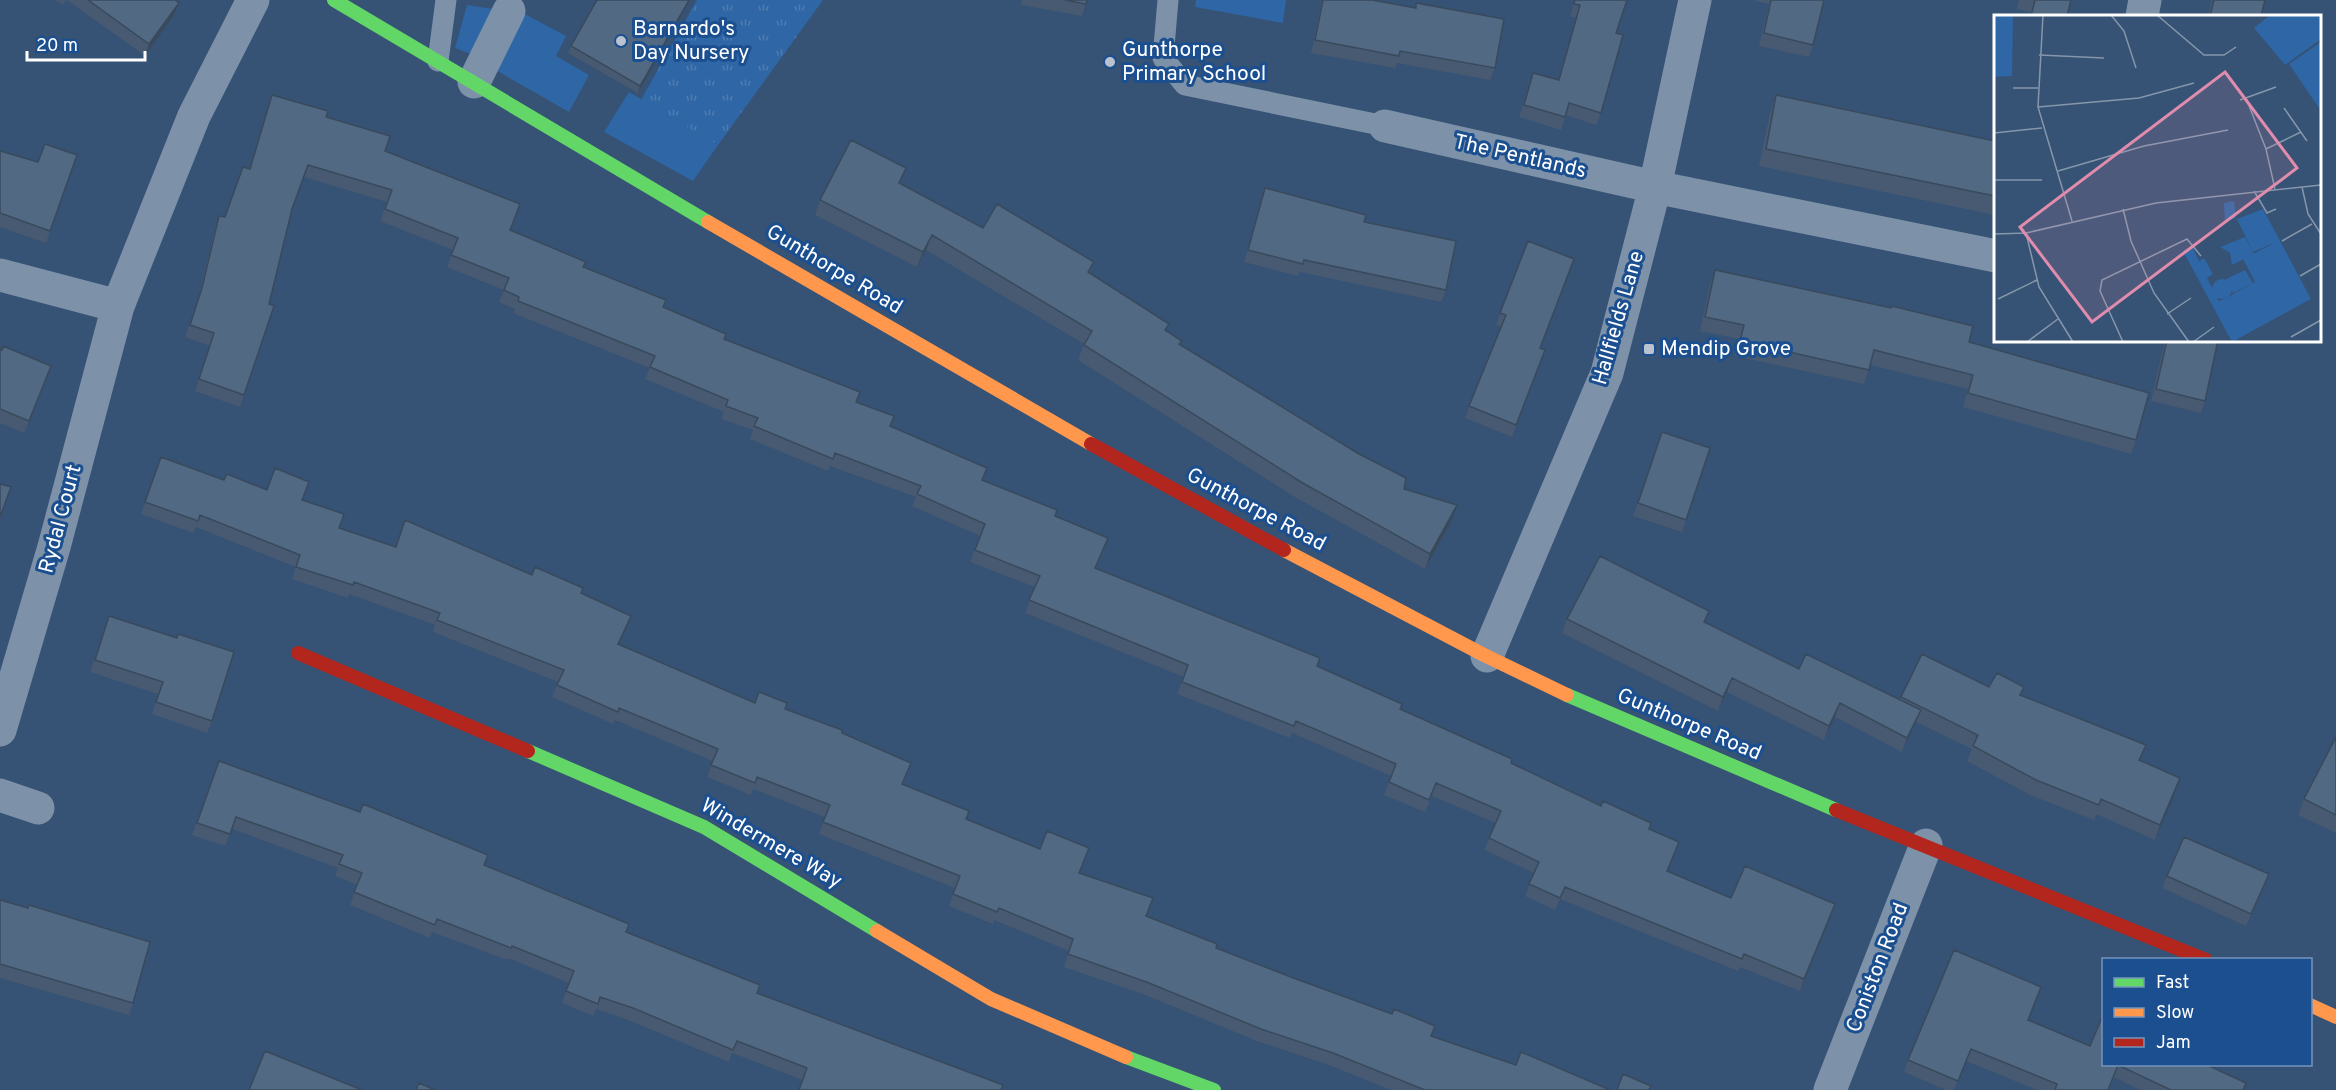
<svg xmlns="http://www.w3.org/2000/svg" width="2336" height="1090" font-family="Overpass,sans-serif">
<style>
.green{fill:#2f66a5}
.park{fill:url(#park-tufts)}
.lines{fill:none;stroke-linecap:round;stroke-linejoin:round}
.lane{stroke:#7d92a8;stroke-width:21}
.street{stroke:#7d92a8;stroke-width:33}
.fast{stroke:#63d668;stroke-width:14}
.slow{stroke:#ff974d;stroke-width:14}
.jam{stroke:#b3261e;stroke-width:14}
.wall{fill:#475a72}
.shaded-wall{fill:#394a5c}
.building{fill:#526984;stroke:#394a5c;stroke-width:1.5}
.poi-dot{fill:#b9c2ce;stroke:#1b4f8f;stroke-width:2}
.labels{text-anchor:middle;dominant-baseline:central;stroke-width:6;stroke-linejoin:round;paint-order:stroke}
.poi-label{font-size:21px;fill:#fff;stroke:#1b4f8f;text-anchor:start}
.street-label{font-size:21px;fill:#fff;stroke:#1b4f8f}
.inset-road{fill:none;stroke:#8697ac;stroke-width:1.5}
.view{fill:#e08cad;fill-opacity:0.15;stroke:#e08cad;stroke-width:3}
.inset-edge{fill:none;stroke:#fff;stroke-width:3}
</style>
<defs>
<pattern id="park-tufts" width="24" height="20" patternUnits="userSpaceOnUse" patternTransform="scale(1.5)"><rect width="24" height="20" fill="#2f66a5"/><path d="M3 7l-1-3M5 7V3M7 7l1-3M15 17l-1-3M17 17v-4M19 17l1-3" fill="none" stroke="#4e7db2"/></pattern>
</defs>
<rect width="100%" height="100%" fill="#365274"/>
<path class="green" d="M1196,0H1286L1283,23L1195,7Z
M467,5L494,9L474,55L455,48Z
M523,13L566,36L556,56L589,75L569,112L492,68Z
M629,92L718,145L693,181L604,132Z"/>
<path class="park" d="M697,0H823L718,145L641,100Z"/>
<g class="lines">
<path class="lane" d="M1168,0L1163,58L1185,85L1385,126
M438,61L446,0"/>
<path class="street" d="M2142,16L2145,0
M474,82L509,11
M1385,126L1655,187L1996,256
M0,275L118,306
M1487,656L1607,373L1655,187L1695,0
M0,730L54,547L118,306L194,116L253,0
M0,795L38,808
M1830,1090L1926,845"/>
<path class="fast" d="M334,0L708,222
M1567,695L1836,810
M528,751L704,827L877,931
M1126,1057L1214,1090"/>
<path class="slow" d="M708,222L1091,444
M1284,550L1484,655L1567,695
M877,931L991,999L1126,1057
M2310,1005L2336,1017"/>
<path class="jam" d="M1091,444L1284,550
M298,653L528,751
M1836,810L2206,960"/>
</g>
<path class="wall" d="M55,0H66L63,5Z
M67,0H175L174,15L145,56Z
M597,0H690L638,93L568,53L571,46Z
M1022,0H1087L1082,16L1021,5Z
M1322,0H1372L1415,8L1416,3L1495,68L1490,80L1397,63L1395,68L1311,53Z
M1575,0H1627L1616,33L1601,113L1596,125L1566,115L1561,130L1519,117L1533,73L1558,80L1576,18L1570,16Z
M1755,0H1824L1813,45L1809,57L1759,46L1769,4L1755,1Z
M2019,0H2071L2067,16H2029L2030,12L2017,9Z
M2212,0H2265L2261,16H2208Z
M272,95L326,117L385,151L510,230L724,339L857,402L890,426L982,481L1055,516L1104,550L1096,568L1317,666L1400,709L1511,763L1649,829L1679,842L1668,871L1731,898L1831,916L1800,991L1740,967L1738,971L1560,899L1555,910L1525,896L1534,873L1484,850L1496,823L1432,796L1425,812L1384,795L1391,776L1292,733L1290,738L1177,694L1184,677L1025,613L1035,587L970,562L980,536L912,506L916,497L830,466L828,471L750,439L753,430L721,419L724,412L645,379L650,368L513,313L515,309L499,302L504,290L447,267L453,250L380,221L387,202L304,177L291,210L269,304L274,306L240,407L195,391L210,346L185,337L198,300L215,228L219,216L225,217L249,169Z
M1776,95L1995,141V215L1759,166L1770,113Z
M0,151L38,162L77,155L46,243L0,227Z
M900,184L983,228L1094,262L1090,273L1167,331L1182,341L1180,345L1452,520L1425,569L1295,497L1078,360L1084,344L926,250L917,267L815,215L820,200Z
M1265,188L1364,222L1446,290L1441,302L1300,272L1298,276L1244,262L1261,201Z
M1528,241L1540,348L1545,350L1512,437L1465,418L1501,327L1496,325Z
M1715,270L1969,342L2136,440L2131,454L1963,407L1968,389L1870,365L1864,384L1735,356L1739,339L1700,331L1710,284Z
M2165,340H2218L2205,401L2201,413L2151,401Z
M0,349L47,378L24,433L0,423Z
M1662,432L1710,448L1682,532L1633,516Z
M161,457L224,480L302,500L339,528L396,547L532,575L582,593L626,629L619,645L755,703L785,709L842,733L907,775L902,785L966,819L1079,873L1146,916L1216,948L1431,1036L1516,1065L1610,1090H1391L1329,1065L1257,1041L1145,995L1064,967L1069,951L994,920L993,924L949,906L955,888L819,834L825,817L753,789L751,795L707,777L713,761L615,720L613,724L552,697L558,682L433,632L435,625L349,594L348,598L292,579L296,567L196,527L193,533L141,514Z
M1567,619L1705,623L1799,669L1900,700L1901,697L1989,687H2024L2021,696L2140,761L2180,778L2155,840L2096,814L2094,820L2030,795L1967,761L1972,749L1916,722L1902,752L1835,717L1824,740L1727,692L1718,711L1562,633Z
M105,628L212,721L207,733L152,714L158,694L90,672Z
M2336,737V833L2298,815L2304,799Z
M219,761L484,865L757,993L1003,1085L803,1080L732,1053L729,1062L628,1020L596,1009L593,1016L562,1003L569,983L508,958L507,960L432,932L430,938L350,905L357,885L335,876L338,868L232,829L225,846L192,835Z
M2167,876L2264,886L2246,926L2162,888Z
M0,900L133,1003L129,1015L0,978Z
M2029,1020L2090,1046L2207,1065L2246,1083L2243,1090H2140L2114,1077L2109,1090H2037L1966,1061L1954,1090H1946L1904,1072L1908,1060Z"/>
<path class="shaded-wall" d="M689,0H690L638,93L640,86Z
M179,3L174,15L145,56L149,44Z
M932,235L926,250L917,267L923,252Z
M1457,505L1452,520L1425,569L1430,554Z
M631,616L626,629L613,657L618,644Z
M1732,678L1727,692L1718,711L1723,697Z
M1840,703L1835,717L1824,740L1829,726Z
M1921,710L1915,724L1902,752L1907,738Z
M2180,778L2175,793L2155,840L2160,825Z
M1835,904L1831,916L1800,991L1804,979Z"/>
<path class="building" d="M88,0H175L179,3L149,44Z
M597,0H689L640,86L571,46Z
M1065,0H1087L1086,4Z
M1323,0H1372L1416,8V3L1504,19L1495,68L1400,51L1399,56L1315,40Z
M1575,0H1627L1616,33L1623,35L1601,113L1569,103L1565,117L1524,105L1533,73L1559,80L1580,5L1574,4Z
M1771,0H1824L1813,45L1764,33Z
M2035,0H2071L2067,16H2031Z
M2214,0H2265L2261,16H2210Z
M272,95L328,111L326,117L390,136L385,151L520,204L510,230L586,262L583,267L666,300L663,307L726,334L724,339L860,392L856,402L894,416L890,426L987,468L982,480L1057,510L1055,516L1108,538L1095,568L1320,658L1317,666L1402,704L1400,709L1512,759L1511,763L1601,806L1603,801L1651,823L1649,829L1679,842L1667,871L1731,898L1745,866L1835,904L1804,979L1744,954L1742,959L1565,887L1560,898L1529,884L1539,862L1489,838L1501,811L1436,783L1429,800L1389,782L1396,764L1296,721L1294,726L1182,682L1188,665L1029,600L1040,576L975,550L985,524L917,494L921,486L835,453L833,459L754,426L758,418L726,406L728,400L650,367L655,356L518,301L519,297L504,290L509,278L451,255L458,238L385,209L392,190L308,165L292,209L269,304L274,306L244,395L199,379L214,333L190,325L202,288L219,216L225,217L243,167L250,169Z
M1776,95L1995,141V196L1766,149Z
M851,140L906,168L899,183L983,228L997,204L1094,262L1088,272L1169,324L1165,330L1182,341L1179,344L1359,454L1406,478L1404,489L1457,505L1430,554L1301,482L1084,345L1092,331L932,235L923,252L820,200Z
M45,144L77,155L50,231L0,213V151L38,162Z
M1265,188L1366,215L1364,222L1456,241L1446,290L1304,260L1303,264L1248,250Z
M1528,241L1574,259L1540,348L1545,350L1516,425L1469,406L1506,315L1500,313Z
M1715,270L1891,308L1892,306L1973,326L1969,342L2149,393L2136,440L1968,393L1973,375L1874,350L1869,370L1740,341L1744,325L1705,317Z
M2167,340H2218L2205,401L2156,389Z
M3,346L51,366L29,421L0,409V349L2,350Z
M1662,432L1710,448L1686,520L1638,503Z
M161,457L224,480L227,474L267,490L275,468L309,482L302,500L344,514L339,528L396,547L405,520L532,575L535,567L583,588L581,593L631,616L618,644L755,703L759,692L787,703L785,709L842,730V733L911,763L902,784L969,811L966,819L1040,849L1047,831L1089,848L1079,873L1153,898L1146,916L1217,944L1216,948L1296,979L1392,1014L1394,1009L1435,1026L1431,1036L1516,1065L1521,1052L1610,1090H1425L1333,1053L1261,1029L1149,983L1068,954L1073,939L999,908L997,912L953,894L960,876L823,822L830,805L757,777L755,783L711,765L718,749L619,708L618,712L557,685L564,670L437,620L440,613L354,582L353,585L296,567L300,555L200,515L198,521L145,502Z
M0,484L11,487L0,517Z
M1600,556L1709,611L1704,622L1799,669L1806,654L1921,710L1907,738L1840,703L1829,726L1732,678L1723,697L1567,619Z
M109,616L177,638L178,634L234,652L212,721L156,702L163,682L95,660Z
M1922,654L1989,687L1997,673L2024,687L2020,695L2146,745L2139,760L2180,778L2160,825L2101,799L2099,805L2036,780L1973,746L1978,735L1901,697Z
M2336,737V815L2304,799Z
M219,761L360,812L363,804L488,855L484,865L629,924L626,932L760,985L757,993L1003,1085L1001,1090H799L807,1068L737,1041L733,1050L633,1008L600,997L598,1004L566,991L574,971L512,946L511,948L437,919L435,925L354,892L362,873L339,864L343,855L236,817L230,834L197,823Z
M2184,837L2269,874L2251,914L2167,876Z
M0,900L28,908L29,905L150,942L133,1003L0,964Z
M1954,950L2041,987L2028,1020L2090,1046L2103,1015V1065H2207L2246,1083L2243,1090H2171L2118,1065L2108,1090H2055L2057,1084L1971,1049L1958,1081L1908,1060Z
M265,1051L362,1090H249Z
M1623,1074L1651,1086L1649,1090H1617Z
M419,1083L435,1090H416Z"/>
<g class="poi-dot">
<circle cx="621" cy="41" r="6"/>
<circle cx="1110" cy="62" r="6"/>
<rect x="1643" y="343" width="12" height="12" rx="3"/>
</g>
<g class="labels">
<g class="poi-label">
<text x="633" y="29">Barnardo's<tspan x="633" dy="24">Day Nursery</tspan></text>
<text x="1122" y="50">Gunthorpe<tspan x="1122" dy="24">Primary School</tspan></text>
<text x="1661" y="349">Mendip Grove</text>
</g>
<g class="street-label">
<text transform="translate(1520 157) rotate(13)">The Pentlands</text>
<text transform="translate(834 270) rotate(31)">Gunthorpe Road</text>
<text transform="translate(1619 318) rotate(-74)">Hallfields Lane</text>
<text transform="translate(1256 510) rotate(28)">Gunthorpe Road</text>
<text transform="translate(61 519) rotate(-75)">Rydal Court</text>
<text transform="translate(1689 725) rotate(23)">Gunthorpe Road</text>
<text transform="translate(771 844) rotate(30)">Windermere Way</text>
<text transform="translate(1878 968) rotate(-69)">Coniston Road</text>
</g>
</g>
<g transform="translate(1994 15)">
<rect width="327" height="327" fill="#365274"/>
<path d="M276,0H327V24L291,50L260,13ZM269,194L317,284L238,327L189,236L198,231L205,246L210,243L219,259L213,263L225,286L232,283L261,267L249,244L282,227L259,237L243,204ZM251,255L259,268L239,278L232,264Z" fill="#2f66a5"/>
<path d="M0,0H19L18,61L0,62ZM327,27V96L295,49ZM240,186L242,203L231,207L230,188ZM251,222L260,239L238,250L236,238L226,232ZM218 274a10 10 0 1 1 20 0a10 10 0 1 1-20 0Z" fill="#2f66a5"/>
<path class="inset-road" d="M49,0L44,92L78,206M117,0L130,16L142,53M163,0L210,40H230L242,32M45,40L110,43M19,73H44M252,83L272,134L281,174M246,85L282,72M44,92L145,83L200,68M290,93L313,126M0,118L48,113M272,134L307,117M64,156L150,131L234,115M0,165H48M308,172L314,199L327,219M260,176L273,198L282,194M129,194L137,226L160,278L195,327M32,218L45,272L79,327M0,219L32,218L162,188L327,170M288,226L318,209M306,261L327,249M4,284L43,265M173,299L197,283M297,322L327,305M33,327L64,304M129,327L106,276L108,265L193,224L207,241M199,327L220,312"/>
<path class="view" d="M231,57L303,153L98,307L26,212Z"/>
<rect width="327" height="327" class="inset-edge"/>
</g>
<rect x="2102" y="958" width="210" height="108" fill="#1b4f8f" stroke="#7695bc" stroke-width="1.5"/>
<rect x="2114" y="978" width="30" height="9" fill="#63d668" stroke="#7695bc" stroke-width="1.5"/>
<text x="2156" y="988" font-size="18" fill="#ffffff">Fast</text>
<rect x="2114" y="1008" width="30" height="9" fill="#ff974d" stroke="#7695bc" stroke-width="1.5"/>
<text x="2156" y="1018" font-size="18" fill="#ffffff">Slow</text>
<rect x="2114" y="1038" width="30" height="9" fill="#b3261e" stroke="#7695bc" stroke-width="1.5"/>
<text x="2156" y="1048" font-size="18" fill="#ffffff">Jam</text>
<path d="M27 51v9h118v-9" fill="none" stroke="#ffffff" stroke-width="3"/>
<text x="36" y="51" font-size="18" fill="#ffffff" stroke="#1b4f8f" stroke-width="4.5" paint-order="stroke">20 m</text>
</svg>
